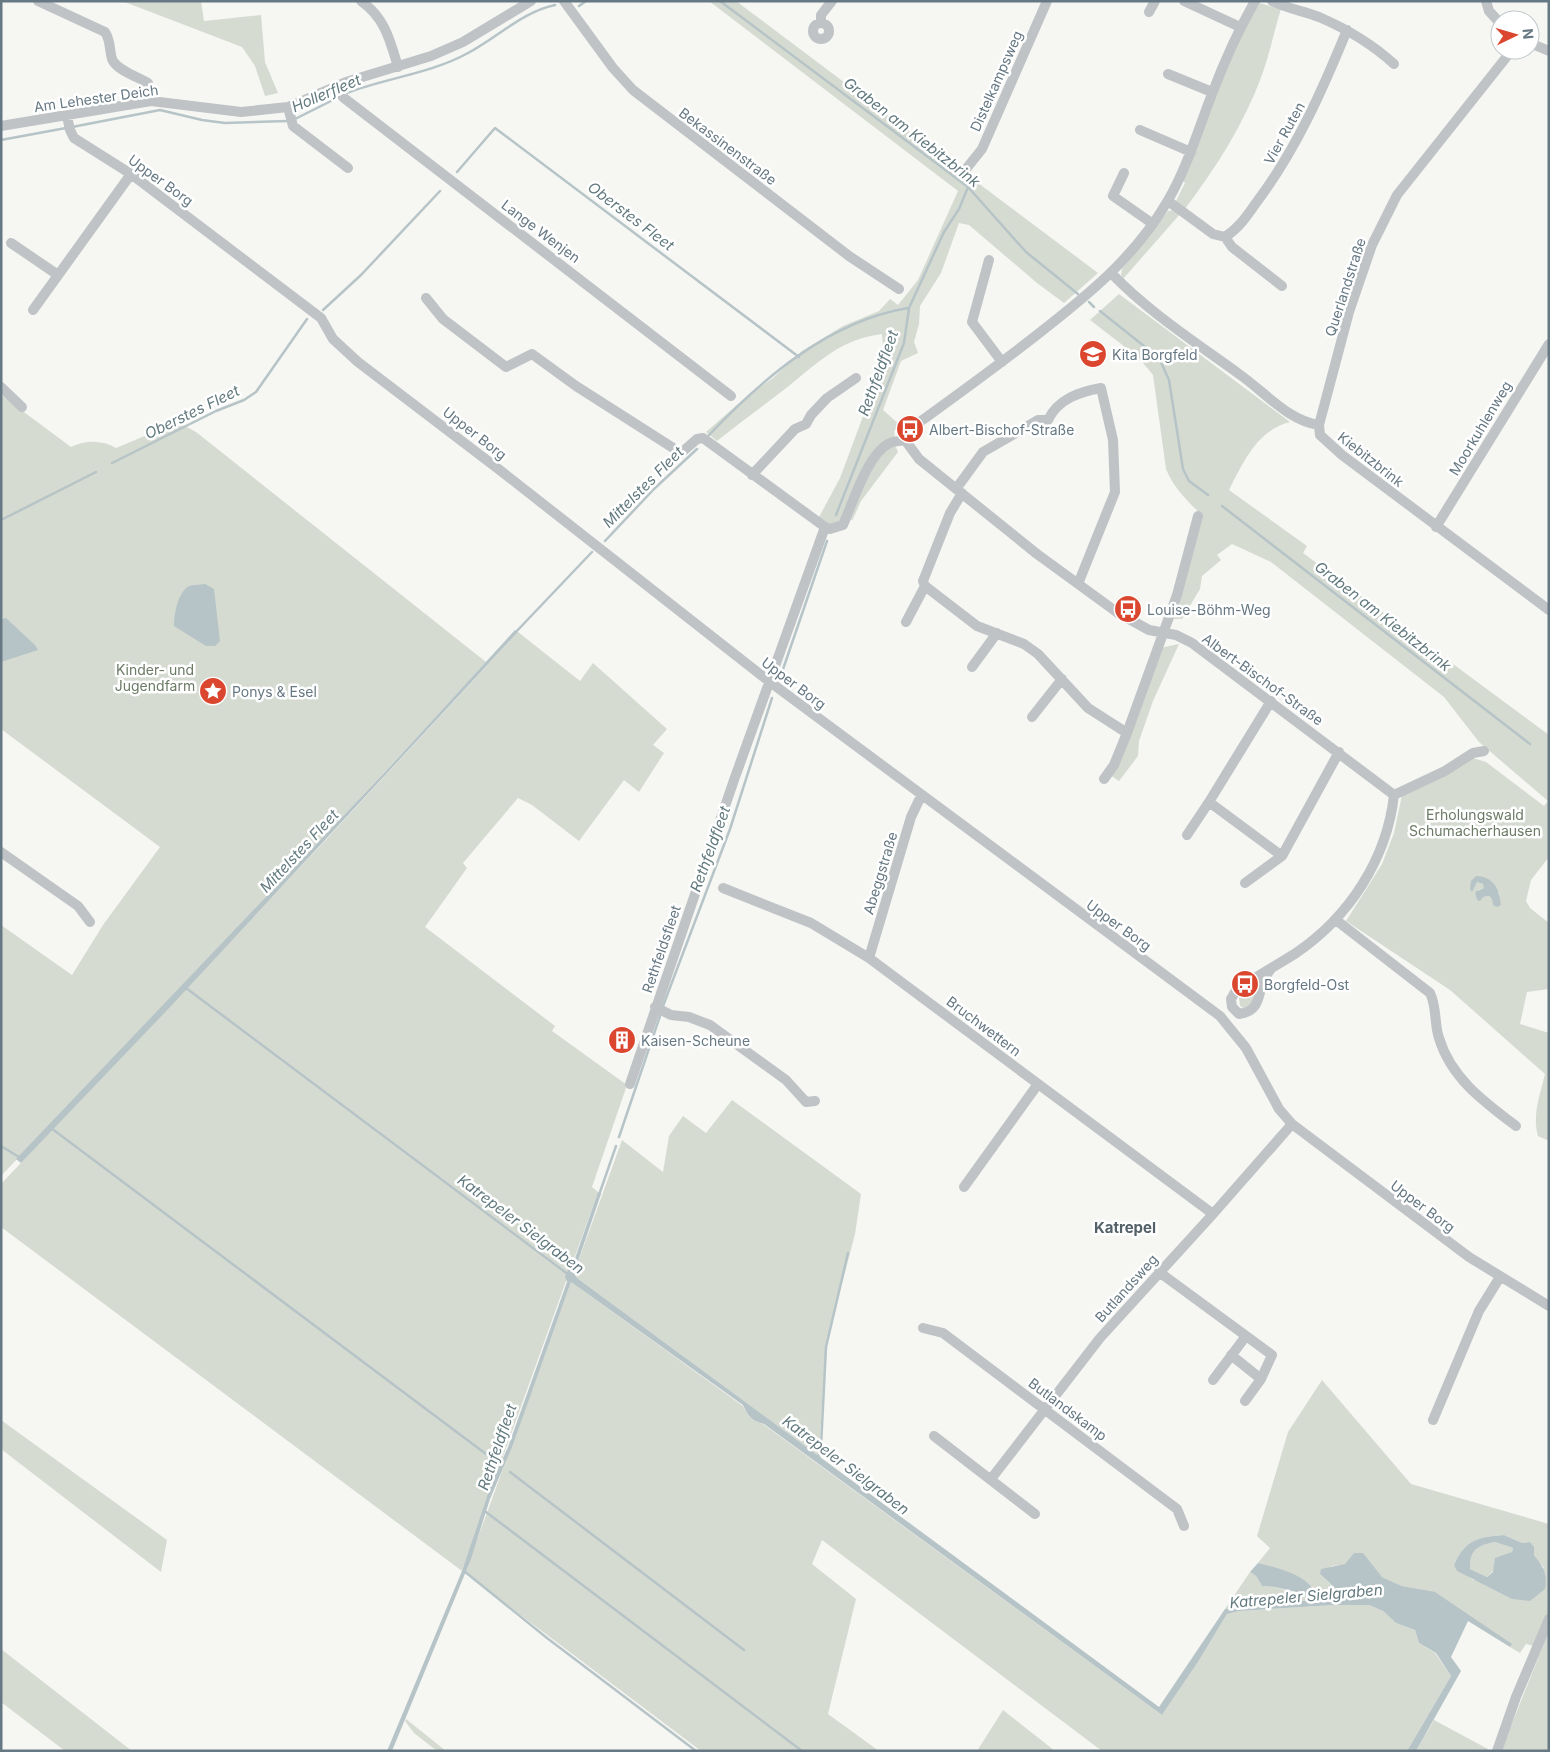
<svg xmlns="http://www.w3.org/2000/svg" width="1550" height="1752" font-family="Inter,sans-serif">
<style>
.green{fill:#d6dbd2;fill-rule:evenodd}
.water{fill:#b6c4c7;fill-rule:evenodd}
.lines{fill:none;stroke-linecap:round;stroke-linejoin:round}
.stream{stroke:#b6c4c7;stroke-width:2.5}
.minor{stroke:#bfc3c6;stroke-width:10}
.labels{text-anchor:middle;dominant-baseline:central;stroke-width:5;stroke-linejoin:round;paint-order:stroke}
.street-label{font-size:14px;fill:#667883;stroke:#fff}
.poi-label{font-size:14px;fill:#667883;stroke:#fff;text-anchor:start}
.park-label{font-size:14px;fill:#6b7a65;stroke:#fff}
.water-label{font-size:15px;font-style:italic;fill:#627a7f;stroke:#fff}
.neighbourhood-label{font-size:15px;font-weight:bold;fill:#546168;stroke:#fff}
</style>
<rect width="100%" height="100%" fill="#f6f6f3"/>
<path class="green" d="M122,1H201L204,21L261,15L265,62L278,93L265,96L255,66L242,47Z
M709,1H736L1098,273L1064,303L1037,283L969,225L959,223L941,273L920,306L919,324L914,342L918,353L901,361L883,410L900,425L894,431L895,437L886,440L841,521L829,525L819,517L840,478L884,360L882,334C841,339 820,361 790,385C766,404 741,422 717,441L706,432L746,397L773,378L802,351L843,326L879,311L890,299L898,305L918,280L958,191Z
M1259,3L1281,9C1274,31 1270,53 1262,75C1244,124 1216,168 1184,210L1176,201L1185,183L1183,181C1206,120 1226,58 1259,3Z
M1174,210L1181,213L1123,279L1121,275L1122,269L1168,211Z
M1119,294L1290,422C1257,430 1243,463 1229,490L1307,546L1303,553L1549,735V857L1531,880L1526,901L1530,908L1549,923V989L1527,992L1520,1024L1549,1033V1141L1538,1136C1532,1115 1540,1095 1545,1074L1450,990L1346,921L1382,864L1394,833L1402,795L1473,758L1486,762L1544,806L1548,801L1479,742L1444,697L1271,562L1232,544L1217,555L1221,560L1202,576L1200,589L1182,619H1170L1201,514C1186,500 1174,488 1166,469L1153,375L1138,357L1090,320ZM1476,876L1500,894L1492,899L1489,896L1483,897L1478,890L1485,888L1484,884L1477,882L1475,884Z
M1,395L71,447C85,440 103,440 116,448L178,422L196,432L486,662L387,770L1,1176V925L72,975L103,925L160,847L1,729Z
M895,445L898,452L861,501L852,521L851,519C861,494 871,459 895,445Z
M518,632L580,681L593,663L667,729L653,745L664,753L639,792L624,780L579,841L532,805L518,798L463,863L467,868L425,927L555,1026L552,1031L627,1085L592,1187L598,1192L462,1571L1,1227V1184L322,844Z
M1179,644L1153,701L1139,741L1138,756L1119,781L1110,775L1160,648Z
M1253,987L1255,992L1252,1003L1244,1008L1240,1006L1239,997L1248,988Z
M732,1100L861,1194L855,1234L826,1345L819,1452L821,1458L577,1278L574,1273L622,1140L663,1172L669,1136L683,1116L706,1133Z
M571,1282L743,1406C748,1416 751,1421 763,1424L1162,1715L1198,1662L1227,1614L1239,1611L1335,1605H1369L1383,1611L1396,1623L1415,1630L1419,1643L1435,1653L1451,1676L1407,1751H1102L822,1540L812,1564L856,1599L828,1714L879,1751H701L465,1573Z
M1322,1380L1411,1484L1549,1524V1613L1534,1646L1526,1644L1520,1653L1510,1647L1511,1645L1458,1609L1417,1589L1402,1586L1382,1577L1368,1562L1332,1566L1320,1574L1338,1592L1332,1598L1225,1609L1250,1572L1256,1576L1262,1586L1275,1587L1299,1594V1577L1258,1563L1270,1548L1257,1536L1288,1432ZM1504,1535L1522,1543L1530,1542L1534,1555L1544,1568L1473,1580L1454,1565C1465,1539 1479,1537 1504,1535Z
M1,1420L167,1540L161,1572L1,1449Z
M1495,1542L1513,1548L1512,1552L1487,1577L1470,1569C1470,1549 1477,1546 1495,1542Z
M1549,1631V1751H1501Z
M1,1649L132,1751H65L1,1702Z
M1003,1710L1055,1751H977Z
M406,1719L446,1751H437L414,1733L405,1721Z
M1434,1720L1488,1749L1487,1751H1416Z"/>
<path class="water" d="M205,584L214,589L220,641L215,646H206L174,626C174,614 177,597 186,588C190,584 199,585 205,584Z
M6,618L35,645L38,650L1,662V619Z
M515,630L518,632L171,1006L21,1163L16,1159L387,770Z
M1476,876C1494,877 1499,888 1501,905L1497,907L1493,905L1492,899L1489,896L1483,897L1480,901L1477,900L1475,892L1484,888L1483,884L1477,882L1472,892L1470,889L1471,881Z
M598,1192L601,1194L574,1273L577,1278L1159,1707L1225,1609L1332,1598L1338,1591L1320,1574L1321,1569L1345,1564L1354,1553H1363L1382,1577L1402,1586L1435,1592L1512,1644L1510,1647L1468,1621L1451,1657L1461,1671L1416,1751H1407L1451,1676L1436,1653L1419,1643L1415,1630L1396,1623L1383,1611L1369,1605H1335L1239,1611L1227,1614L1198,1662L1162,1715L764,1424C751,1421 748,1416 743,1405L571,1282L512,1447L490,1499L471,1559L392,1751H387L462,1571L491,1485L508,1447L567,1282L565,1276L568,1270H571Z
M1504,1535L1522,1543L1530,1542L1534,1547V1555C1543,1566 1548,1574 1545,1589L1530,1601L1512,1599L1457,1571L1454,1565C1465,1539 1479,1537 1504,1535ZM1495,1542L1513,1548L1512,1552L1495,1558L1493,1572L1487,1577L1470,1569C1470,1549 1477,1546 1495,1542Z
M1258,1563C1277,1568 1302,1573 1314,1590L1309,1595L1275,1587L1262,1586L1256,1576L1250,1572Z"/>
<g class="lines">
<path class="stream" d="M720,1L968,187L1026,252L1078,294
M579,6L586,1
M344,94C385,78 430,74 468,53C498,37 522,12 555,5
M293,120L339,97
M72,127L160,110L202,120L225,123L288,121
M1,140L66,128
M457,172L495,128L799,357
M1089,302L1094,307
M323,310L361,275L440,191
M1100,311L1159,358L1169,380L1183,469L1189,481L1208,495
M709,435C762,379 829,321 908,308
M112,463L216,411L244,400L256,392L307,319
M1222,506L1530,744
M836,515L904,343L909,308L944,232L959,209L968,187
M1,520L96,472
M605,541L654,489L697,449
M514,634L592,552
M780,678L827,541
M186,988L569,1275
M663,1006L730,829L772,698
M51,1128L502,1466
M619,1137L660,1016
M1,1146L19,1157
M599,1195L616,1146
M818,1458L821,1446L826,1347L848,1253
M510,1472L744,1650
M486,1512L802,1751
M464,1571L547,1638L696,1751"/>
<path class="minor" d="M38,1L105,32C111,41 109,49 112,59C116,70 138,77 148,83L151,101
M361,1C385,18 390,40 398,67
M564,1L613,68L633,90L849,256L899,289
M1184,1L1240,27
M1255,1C1238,31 1224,62 1212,94C1198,130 1187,168 1167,202C1134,258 1088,295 1038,334C996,367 953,398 910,429L905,440L919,459L1037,554L1118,613L1149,630L1176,635L1192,643L1394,795C1387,859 1349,917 1296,953C1276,966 1254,977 1235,992L1231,999L1232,1007L1239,1014C1266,1010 1254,988 1271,969
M1272,1C1288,9 1304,11 1319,17C1347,29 1371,43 1394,64
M1486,1L1489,11L1500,23
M1149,12L1155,1
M821,22V15L832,1
M813 31a8 8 0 1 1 16 0a8 8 0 1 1-16 0Z
M1530,43L1549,51
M1512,50L1397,195L1372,245L1349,312L1319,425L1320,435L1342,455L1549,610
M1168,74L1212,92
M335,87L344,98L731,396
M288,107L293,126L348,168
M67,116L70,130L74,138L131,174L321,318L333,339L358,362L501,471L770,682L1220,1016L1246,1048L1279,1109L1292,1124L1469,1257L1549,1306
M1,126L151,101L241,112L288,107L346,82L431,56L463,42L531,1
M1140,130L1191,152
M966,169L982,149L1047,1
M1124,173L1113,196L1153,224
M1168,201L1213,234L1225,237L1232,247L1282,286
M1225,237C1239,228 1247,216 1256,203C1296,150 1322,91 1347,30
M11,243L58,275
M989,260L972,322L1002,362
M1112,274C1150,313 1195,342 1239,374C1265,392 1287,420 1319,425
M426,298L443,319L506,367L532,354L576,386L681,453L697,439L703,438L825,527
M33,310L131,174
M1,387L22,407
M752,475L795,429L806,424L811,415L827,398L856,378
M956,489L983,452L1038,420H1048C1058,399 1079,392 1101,388L1113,440L1115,492L1078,584
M962,493L950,513L923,581L925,586L977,626L1024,644L1038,654L1088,708L1127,733L1177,595L1198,516
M1436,527L1549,344
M906,622L925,586
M972,667L997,633
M1271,701L1209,802L1282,856L1339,752
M1032,717L1062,679
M1104,779L1114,765L1127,733
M1394,795L1445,771L1473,753L1484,751
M1187,835L1209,802
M1,852L78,906L90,922
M1245,883L1282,856
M723,888L811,923L869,958L1213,1214
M1336,920L1430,993C1437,1006 1434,1024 1439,1038C1451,1078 1484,1102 1516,1126
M869,958L911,817L921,796
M655,1007L671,1015L689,1017L710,1025L786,1080L806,1102L815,1101
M630,1084L734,780L825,527L830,529L843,525C853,503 867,454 890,443C894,441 901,441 905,440
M964,1187L1038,1084
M1159,1272L1272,1355L1261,1379L1245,1401
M923,1328L943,1333L1177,1509L1184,1526
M1231,1355L1261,1379
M1213,1380L1246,1336
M1433,1420L1479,1311L1500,1277
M934,1436L1035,1514
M991,1479L1100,1338L1213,1214L1292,1124
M1497,1751L1516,1697L1549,1619"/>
</g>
<defs>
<g id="school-disc" transform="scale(1.4375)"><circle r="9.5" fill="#db472e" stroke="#fff"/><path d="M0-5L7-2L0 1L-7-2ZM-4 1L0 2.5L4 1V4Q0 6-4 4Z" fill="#fff"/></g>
<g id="bus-disc" transform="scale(1.4375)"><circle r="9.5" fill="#db472e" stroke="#fff"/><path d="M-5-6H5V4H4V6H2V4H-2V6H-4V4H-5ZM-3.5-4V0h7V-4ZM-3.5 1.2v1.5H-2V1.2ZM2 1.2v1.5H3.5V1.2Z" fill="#fff"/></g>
<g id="sight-disc" transform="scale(1.4375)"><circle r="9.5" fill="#db472e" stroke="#fff"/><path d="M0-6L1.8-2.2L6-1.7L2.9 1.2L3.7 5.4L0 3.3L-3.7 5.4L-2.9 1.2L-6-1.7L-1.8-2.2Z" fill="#fff"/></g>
<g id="building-disc" transform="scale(1.4375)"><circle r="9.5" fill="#db472e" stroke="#fff"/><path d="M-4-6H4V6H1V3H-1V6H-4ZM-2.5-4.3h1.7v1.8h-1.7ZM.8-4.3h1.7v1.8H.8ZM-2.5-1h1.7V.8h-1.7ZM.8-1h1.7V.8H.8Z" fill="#fff"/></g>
</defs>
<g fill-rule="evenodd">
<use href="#school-disc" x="1093" y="354"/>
<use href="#bus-disc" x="910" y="429"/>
<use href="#bus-disc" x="1128" y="609"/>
<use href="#sight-disc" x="213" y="691"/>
<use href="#bus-disc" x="1245" y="984"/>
<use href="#building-disc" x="622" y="1040"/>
</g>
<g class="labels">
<g class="street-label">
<text transform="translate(996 81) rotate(-66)">Distelkampsweg</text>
<text transform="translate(96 98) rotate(-8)">Am Lehester Deich</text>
<text transform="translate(1284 133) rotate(-61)">Vier Ruten</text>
<text transform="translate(728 146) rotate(37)">Bekassinenstraße</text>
<text transform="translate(161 180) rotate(36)">Upper Borg</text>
<text transform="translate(541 231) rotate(37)">Lange Wenjen</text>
<text transform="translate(1345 287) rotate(-72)">Querlandstraße</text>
<text transform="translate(1480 428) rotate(-59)">Moorkuhlenweg</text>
<text transform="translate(475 433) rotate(38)">Upper Borg</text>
<text transform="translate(1371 459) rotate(38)">Kiebitzbrink</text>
<text transform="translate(1263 679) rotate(36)">Albert-Bischof-Straße</text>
<text transform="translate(794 683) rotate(37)">Upper Borg</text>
<text transform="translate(880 873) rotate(-73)">Abeggstraße</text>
<text transform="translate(1119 925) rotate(36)">Upper Borg</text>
<text transform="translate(661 949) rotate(-71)">Rethfeldsfleet</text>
<text transform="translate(984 1026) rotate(37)">Bruchwettern</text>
<text transform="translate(1423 1206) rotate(37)">Upper Borg</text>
<text transform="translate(1126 1288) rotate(-48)">Butlandsweg</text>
<text transform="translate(1068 1409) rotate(37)">Butlandskamp</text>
</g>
<g class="poi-label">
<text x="1112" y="354">Kita Borgfeld</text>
<text x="929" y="429">Albert-Bischof-Straße</text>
<text x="1147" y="609">Louise-Böhm-Weg</text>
<text x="232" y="691">Ponys &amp; Esel</text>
<text x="1264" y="984">Borgfeld-Ost</text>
<text x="641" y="1040">Kaisen-Scheune</text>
</g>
<g class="park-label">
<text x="155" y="669">Kinder- und<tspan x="155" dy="16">Jugendfarm</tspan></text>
<text x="1475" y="814">Erholungswald<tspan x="1475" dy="16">Schumacherhausen</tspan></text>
</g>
<g class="water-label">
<text transform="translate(326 93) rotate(-23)">Hollerfleet</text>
<text transform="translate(912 132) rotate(38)">Graben am Kiebitzbrink</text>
<text transform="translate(631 216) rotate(37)">Oberstes Fleet</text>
<text transform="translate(878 373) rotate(-70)">Rethfeldfleet</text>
<text transform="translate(192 412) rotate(-26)">Oberstes Fleet</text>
<text transform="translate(643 487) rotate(-45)">Mittelstes Fleet</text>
<text transform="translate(1383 616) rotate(38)">Graben am Kiebitzbrink</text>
<text transform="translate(710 849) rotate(-70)">Rethfeldfleet</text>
<text transform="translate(299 851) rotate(-47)">Mittelstes Fleet</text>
<text transform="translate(521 1224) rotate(37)">Katrepeler Sielgraben</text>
<text transform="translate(497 1447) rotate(-71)">Rethfeldfleet</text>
<text transform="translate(846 1465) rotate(37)">Katrepeler Sielgraben</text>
<text transform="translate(1306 1596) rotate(-5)">Katrepeler Sielgraben</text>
</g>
<g class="neighbourhood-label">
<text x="1125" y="1227">Katrepel</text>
</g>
</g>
<rect width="1550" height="1752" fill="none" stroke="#667883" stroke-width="5"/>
<g transform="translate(1515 35) rotate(85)"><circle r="24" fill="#ffffff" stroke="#c2c9cd"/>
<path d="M0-4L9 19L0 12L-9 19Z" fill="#db472e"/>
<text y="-8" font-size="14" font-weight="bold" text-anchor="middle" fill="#667883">N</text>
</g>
</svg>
